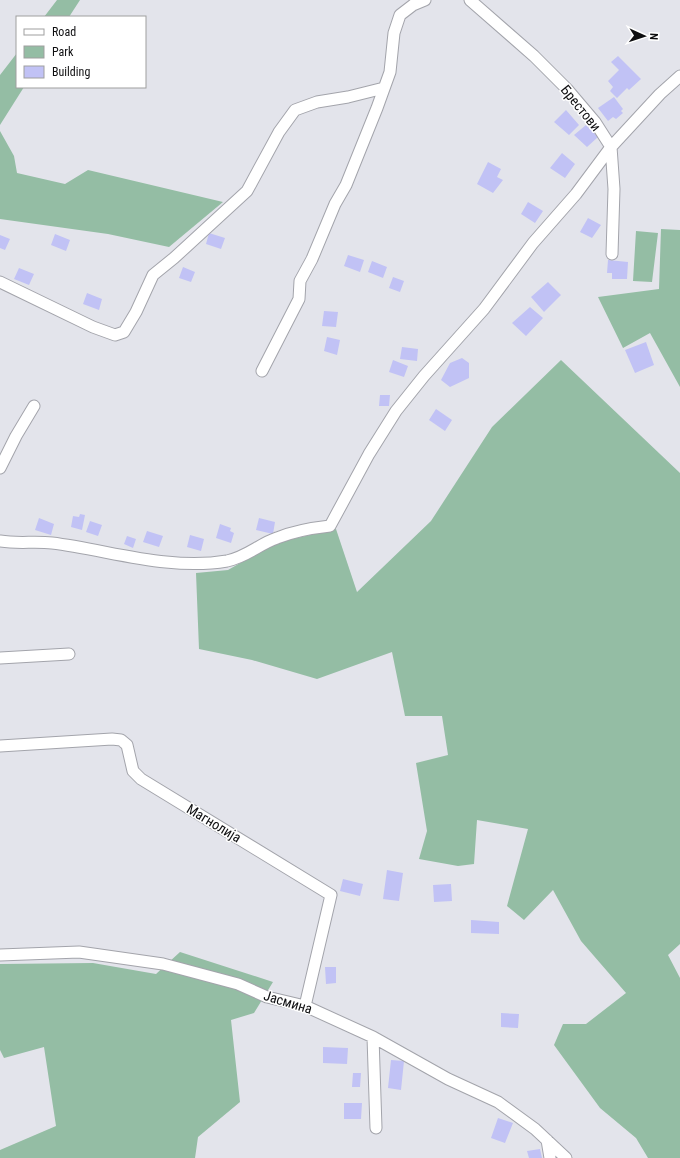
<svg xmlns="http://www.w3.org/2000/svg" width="680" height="1158" font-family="'Roboto Condensed',sans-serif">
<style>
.green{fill:#94bda4}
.building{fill:#c1c2f5}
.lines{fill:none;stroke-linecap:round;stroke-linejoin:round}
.street-casing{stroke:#a3a4ab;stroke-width:13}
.street{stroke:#fff;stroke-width:11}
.labels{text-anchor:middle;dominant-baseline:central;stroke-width:3;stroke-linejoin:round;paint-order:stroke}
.street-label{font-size:14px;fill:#0e0e10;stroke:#fff}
</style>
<rect width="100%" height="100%" fill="#e3e4eb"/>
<path class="green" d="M57,0H80L69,17H44Z
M17,53V87H24L0,125V75Z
M0,131L14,156L17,173L65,184L88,170L223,202L169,247L108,234L0,219Z
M661,229L680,230V387L650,333L623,348L598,297L659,289Z
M636,231L658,233L652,282L633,281Z
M561,360L680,473V944L668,955L680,978V1158H648L636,1138L600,1108L554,1045L563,1024H586L626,993L581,941L553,890L524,920L507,906L528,829L477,820L474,864L458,866L419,859L427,831L416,763L448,755L442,716H405L392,652L317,679L252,660L199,649L196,573L228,570L275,543L336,529L357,592L431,521L492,427Z
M180,952L273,982L254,1013L231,1020L240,1102L198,1137L195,1158H0V1150L56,1126L44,1047L4,1058L0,1050V964L93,963L156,974Z"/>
<path class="building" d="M618,56L641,79L629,90L627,88L617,98L610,91L613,87L608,81L619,70L611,62Z
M614,97L623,109L621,111L623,113L616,119L613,117L608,121L598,108Z
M566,110L579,125L569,135L554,122Z
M586,125L598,137L587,147L574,135Z
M562,153L575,164L565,178L550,168Z
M488,162L501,169L497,177L503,180L493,193L477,184Z
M528,202L543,211L535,223L521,214Z
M588,218L601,225L592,238L580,232Z
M209,233L225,238L221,249L206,244Z
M55,234L70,240L66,251L51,245Z
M0,235L10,239L5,250L0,248Z
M348,255L364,260L360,272L344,266Z
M608,260L628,262L627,279H612V273H607Z
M372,261L387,267L383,278L368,272Z
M183,267L195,272L191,282L179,278Z
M19,268L34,274L29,285L14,279Z
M393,277L404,281L400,292L389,288Z
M548,282L561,295L544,312L531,297Z
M87,293L102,299L99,310L83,304Z
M530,307L543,318L526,336L512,323Z
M324,311L338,312L336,327L322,326Z
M327,337L340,340L337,355L324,351Z
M646,342L654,365L635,373L625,350Z
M402,347L418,349L417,361L400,359Z
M462,358L469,363V378L450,387L441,380L450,363Z
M393,360L408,366L404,377L389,372Z
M380,395H390L389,406H379Z
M436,409L452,420L445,431L429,420Z
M80,514L85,515L82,530L71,527L73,516L79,517Z
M39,518L54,524L51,535L35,530Z
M259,518L275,522L273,534L256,530Z
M90,521L102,525L98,536L86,532Z
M220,524L231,528L230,531L234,533L231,543L216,538Z
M147,531L163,536L159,547L143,542Z
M190,535L204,539L201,551L187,547Z
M127,536L136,539L133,548L124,544Z
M387,870L403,873L399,901L383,899Z
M343,879L363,884L360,896L340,891Z
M451,884L452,901L434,902L433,885Z
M471,920L499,922V934L471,933Z
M325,967H336V983L326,984Z
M501,1013L519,1014L518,1028L501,1027Z
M323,1047L348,1048L347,1064L323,1063Z
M391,1060L404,1061L401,1090L388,1088Z
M353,1073H361L360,1087H352Z
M344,1103H362L361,1119H344Z
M498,1118L513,1123L505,1143L491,1138Z
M540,1149L542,1158H529L527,1151Z"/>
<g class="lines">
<g class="street-casing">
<path id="street" d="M470,0L534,56L567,89L595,122L611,147L614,189L612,254
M0,282L93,327L115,335L124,332L136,312L153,275L174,258L247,191L279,132L295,110L317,102L348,97L384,88
M262,371L299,299L300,281L312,259L335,204L346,185L377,108L390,72L394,33L400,15L413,5L425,0
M0,468L16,436L34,406
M0,541C17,544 35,541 52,543C109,550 169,571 227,561C247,557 259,544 277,538C294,531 312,528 330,526L369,454L396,411L424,376L484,309L533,243L576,194L611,147L660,94L680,76
M0,658L69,654
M0,746L112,739L121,740L127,745L133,771L141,779L331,895L305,1006
M0,955L79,952L163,964L238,984L267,997L305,1006L373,1037L448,1079L498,1102L535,1129L566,1158
M373,1037L376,1128
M547,1140L550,1158"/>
</g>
<use href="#street" class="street"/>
</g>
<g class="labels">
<g class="street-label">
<text transform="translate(581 108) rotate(51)">Брестови</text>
<text transform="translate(214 823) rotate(31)">Магнолија</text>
<text transform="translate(288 1002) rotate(17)">Јасмина</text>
</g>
</g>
<rect x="16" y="16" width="130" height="72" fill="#ffffff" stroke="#9f9f9f"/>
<rect x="24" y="29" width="20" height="6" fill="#ffffff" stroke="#9f9f9f"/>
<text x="52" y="36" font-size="12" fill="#0e0e10">Road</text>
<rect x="24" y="46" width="20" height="12" fill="#94bda4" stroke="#9f9f9f"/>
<text x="52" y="56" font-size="12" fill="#0e0e10">Park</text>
<rect x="24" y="66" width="20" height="12" fill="#c1c2f5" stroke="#9f9f9f"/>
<text x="52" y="76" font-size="12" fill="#0e0e10">Building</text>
<g transform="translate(644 36) rotate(93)" stroke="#ffffff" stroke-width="3" paint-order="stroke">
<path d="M0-3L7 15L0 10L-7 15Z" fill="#0e0e10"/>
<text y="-6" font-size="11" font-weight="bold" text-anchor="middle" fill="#0e0e10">N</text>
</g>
</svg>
